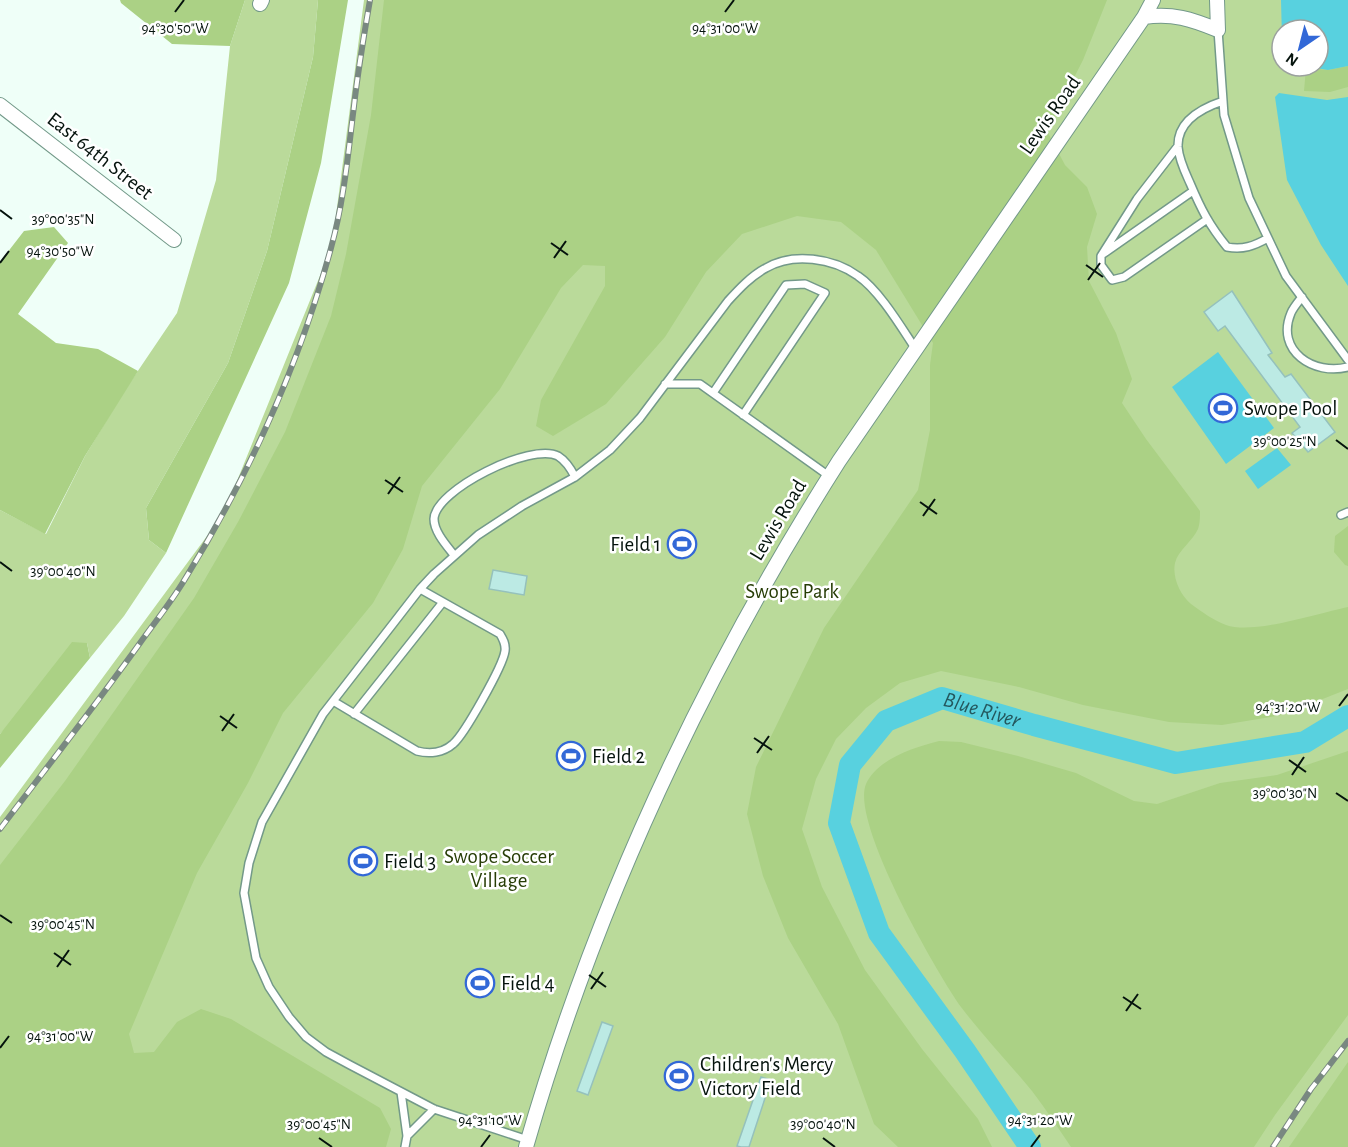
<svg xmlns="http://www.w3.org/2000/svg" width="1348" height="1147" font-family="'Alegreya Sans',sans-serif">
<style>
.green{fill:#bada9a;fill-rule:evenodd}
.forest{fill:#abd185}
.water{fill:#58d1df}
.lines{fill:none;stroke-linecap:round;stroke-linejoin:round}
.river{stroke:#58d1df;stroke-width:22}
.building{fill:#bceae4;stroke:#95c1bc;stroke-width:1.5}
.service-casing{stroke:#739989;stroke-width:10}
.minor-casing{stroke:#739989;stroke-width:16}
.service{stroke:#fff;stroke-width:7}
.minor{stroke:#fff;stroke-width:14}
.rail-casing{stroke:#798881;stroke-width:6}
.rail{stroke:#fff;stroke-width:4;stroke-dasharray:11;stroke-linecap:butt}
.ticks{fill:none;stroke:#05130d;stroke-width:2}
.labels{text-anchor:middle;dominant-baseline:central;stroke-width:5;stroke-linejoin:round;paint-order:stroke}
.street-label{font-size:21px;fill:#05130d;stroke:#fff}
.poi-label{font-size:21px;fill:#05130d;stroke:#fff;text-anchor:start}
.park-label{font-size:21px;fill:#273d06;stroke:#fff}
.water-label{font-size:22px;font-style:italic;fill:#24585e;stroke:#fff}
.ticks-label{font-size:15px;text-anchor:middle;fill:#05130d;stroke:#fff;stroke-width:5;stroke-linejoin:round;paint-order:stroke}
</style>
<rect width="100%" height="100%" fill="#effff8"/>
<path class="green" d="M245,0H318L313,57L267,251L228,363L146,508L149,540L166,553L124,616L90,658L87,643L0,734V510L46,534L85,456L125,390L177,313L216,180L230,46Z
M364,0H1348V1147H0V817L224,513L332,246ZM1282,30H1318V66H1282Z"/>
<path class="forest" d="M120,0H245L230,46L172,44L121,3Z
M318,0H348L321,163L289,283L166,553L149,540L146,508L228,363L267,251L313,57Z
M384,0H1107L1083,60L1047,131L1065,165L1087,187L1097,214L1087,247L1089,281L1116,333L1132,379L1122,403L1146,439L1200,511C1200,516 1200,524 1198,529C1193,541 1178,550 1175,563C1172,577 1180,595 1191,604C1202,612 1213,620 1226,625C1254,635 1318,613 1348,607V689L1282,715L1222,725L1169,722L1083,705L1019,687L941,671L900,683L866,708L836,739L816,779L802,829L822,887L865,970L922,1049L978,1119L992,1147H898L874,1124L838,1024L788,938L763,876L747,814L756,767L824,628L918,490L930,430V365L933,343L876,250L841,222L797,216L742,234L706,272L665,337L606,404L553,436L536,426L541,400L605,286V266L583,265L561,288L500,389L422,486L403,549L373,603L283,713L248,783L197,873L129,1034L134,1053L154,1052L177,1022L201,1009L231,1019L380,1108L391,1129L386,1147H0V865L65,781L194,598L238,522L285,432L331,316L346,254L371,115Z
M1348,66V87L1330,92L1304,91L1306,68L1328,70Z
M54,227L68,243L18,314L56,343L98,349L138,371L85,456L45,534L0,510V262L24,231Z
M1348,526V566L1345,565L1334,552L1335,536Z
M72,642L87,643L90,658L0,768V734Z
M939,741L961,742L1018,756L1076,773L1134,801L1157,804L1220,783L1277,775L1348,751V1015L1275,1115L1254,1147H1071C1058,1128 1046,1109 1032,1091C1009,1063 983,1036 961,1007C937,973 850,822 866,784C877,759 915,747 939,741Z
M1348,1062V1147H1289Z"/>
<path class="water" d="M1281,0H1348V66L1328,70L1303,66H1318V30H1282V39Z
M1279,93L1327,100L1348,97V286L1321,245L1287,180L1275,97Z
M1218,352L1274,428L1226,464L1172,387Z
M1277,448L1291,465L1258,489L1245,471Z"/>
<g class="lines">
<path class="river" id="s1" d="M1030,1147L965,1051L879,933L839,823L850,765L886,721L942,698L1034,725L1176,763L1305,742L1348,716"/>
</g>
<path class="building" d="M1232,291L1272,353L1268,355L1285,377L1291,374L1335,432L1308,452L1292,433L1300,427L1225,326L1218,331L1204,312Z
M493,570L527,576L524,595L489,589Z
M602,1022L613,1026L588,1095L577,1091Z
M761,1077L771,1080L749,1147H741L737,1146Z"/>
<g class="lines">
<g class="service-casing">
<path id="service" d="M1218,30L1224,115L1249,198L1286,276L1348,360
M1223,101C1202,108 1177,121 1178,147C1179,160 1185,172 1190,183C1201,209 1209,225 1227,247C1243,250 1254,246 1268,238
M1178,146L1137,199L1101,256V265L1112,280L1124,277L1206,220
M1103,254L1193,191
M1302,297C1298,302 1293,308 1291,313C1275,351 1314,376 1348,367
M665,384H700L829,476
M713,393L786,285L805,284L825,293L743,415
M1341,515L1348,512
M454,555C447,546 434,532 434,519C435,490 531,442 558,456C566,461 571,469 575,477
M333,701L417,751C429,754 443,753 453,744C464,735 503,666 505,651C506,644 503,639 500,634L420,589
M354,714L443,602
M401,1092L407,1136L405,1147
M407,1136L434,1109
M528,1140L434,1109L350,1065L326,1052L306,1037L289,1017L269,987L256,958L244,893L249,863L262,822L323,714L420,589L434,574L478,535L522,506L575,477L610,450L640,418L728,301C739,289 751,276 766,268C793,252 833,258 858,276C879,290 901,327 915,348"/>
</g>
<g class="minor-casing">
<path id="minor" d="M260,4L262,0
M1144,17C1173,13 1191,19 1218,30L1217,0
M0,105L174,240
M526,1147C596,903 703,675 839,461L1144,17L1153,0"/>
</g>
<use href="#service" class="service"/>
<use href="#minor" class="minor"/>
<g class="rail-casing">
<path id="rail" d="M0,829C47,767 95,706 140,643C155,622 172,601 185,579C249,475 299,366 331,248C344,201 348,154 354,106C358,70 364,35 370,0
M1273,1147L1311,1089L1348,1041"/>
</g>
<use href="#rail" class="rail"/>
</g>
<path class="ticks" d="M175,12L184,0M725,12L734,0M0,210L12,219M551,243L568,255M554,258L566,241M0,263L9,251M1086,265L1103,277M1088,280L1100,263M1336,440L1348,449M385,480L403,492M388,494L400,477M920,502L937,514M923,516L935,499M0,562L12,571M1339,706L1348,694M220,716L237,728M222,731L234,714M754,738L772,750M757,753L769,736M1289,760L1306,772M1292,775L1304,757M1336,793L1348,801M0,915L12,923M54,953L71,965M57,967L69,950M589,975L606,987M591,989L603,972M1123,997L1141,1009M1126,1011L1138,994M0,1048L9,1036M319,1138L332,1147M823,1138L835,1147M481,1147L490,1135M1031,1147L1040,1135"/>
<defs>
<g id="stadium-ring" transform="scale(1.5)"><circle r="9.5" fill="#fff" stroke="#3268d7" stroke-width="1.5"/><path d="M0-5a6.5 5 0 1 0 0 10a6.5 5 0 1 0 0-10ZM-3.5-1.8h7v3.6h-7Z" fill="#3268d7"/></g>
</defs>
<g fill-rule="evenodd">
<use href="#stadium-ring" x="1223" y="408"/>
<use href="#stadium-ring" x="682" y="544"/>
<use href="#stadium-ring" x="571" y="756"/>
<use href="#stadium-ring" x="363" y="861"/>
<use href="#stadium-ring" x="480" y="983"/>
<use href="#stadium-ring" x="679" y="1076"/>
</g>
<g class="labels">
<g class="street-label">
<text transform="translate(1050 115) rotate(-55)">Lewis Road</text>
<text transform="translate(100 156) rotate(38)">East 64th Street</text>
<text transform="translate(778 520) rotate(-59)">Lewis Road</text>
</g>
<g class="poi-label">
<text x="1244" y="408">Swope Pool</text>
<text x="661" y="544" text-anchor="end">Field 1</text>
<text x="592" y="756">Field 2</text>
<text x="384" y="861">Field 3</text>
<text x="501" y="983">Field 4</text>
<text x="700" y="1064">Children's Mercy<tspan x="700" dy="24">Victory Field</tspan></text>
</g>
<g class="park-label">
<text x="792" y="591">Swope Park</text>
<text x="499" y="856">Swope Soccer<tspan x="499" dy="24">Village</tspan></text>
</g>
<g class="water-label">
<text stroke="none"><textPath href="#s1" startOffset="597">Blue River</textPath></text>
</g>
</g>
<g class="ticks-label">
<text x="175" y="33">94°30'50"W</text>
<text x="725" y="33">94°31'00"W</text>
<text x="63" y="224">39°00'35"N</text>
<text x="60" y="256">94°30'50"W</text>
<text x="1285" y="446">39°00'25"N</text>
<text x="63" y="576">39°00'40"N</text>
<text x="1288" y="712">94°31'20"W</text>
<text x="1285" y="798">39°00'30"N</text>
<text x="63" y="929">39°00'45"N</text>
<text x="60" y="1041">94°31'00"W</text>
<text x="490" y="1125">94°31'10"W</text>
<text x="1040" y="1125">94°31'20"W</text>
<text x="319" y="1129">39°00'45"N</text>
<text x="823" y="1129">39°00'40"N</text>
</g>
<g transform="translate(1300 48) rotate(215)"><circle r="28" fill="#ffffff" stroke="#9ba19e" stroke-width="1.5"/>
<path d="M0-4.5L10 22L0 15L-10 22Z" fill="#3268d7"/>
<text y="-9" font-size="16" font-weight="bold" text-anchor="middle" fill="#05130d">N</text>
</g>
</svg>
